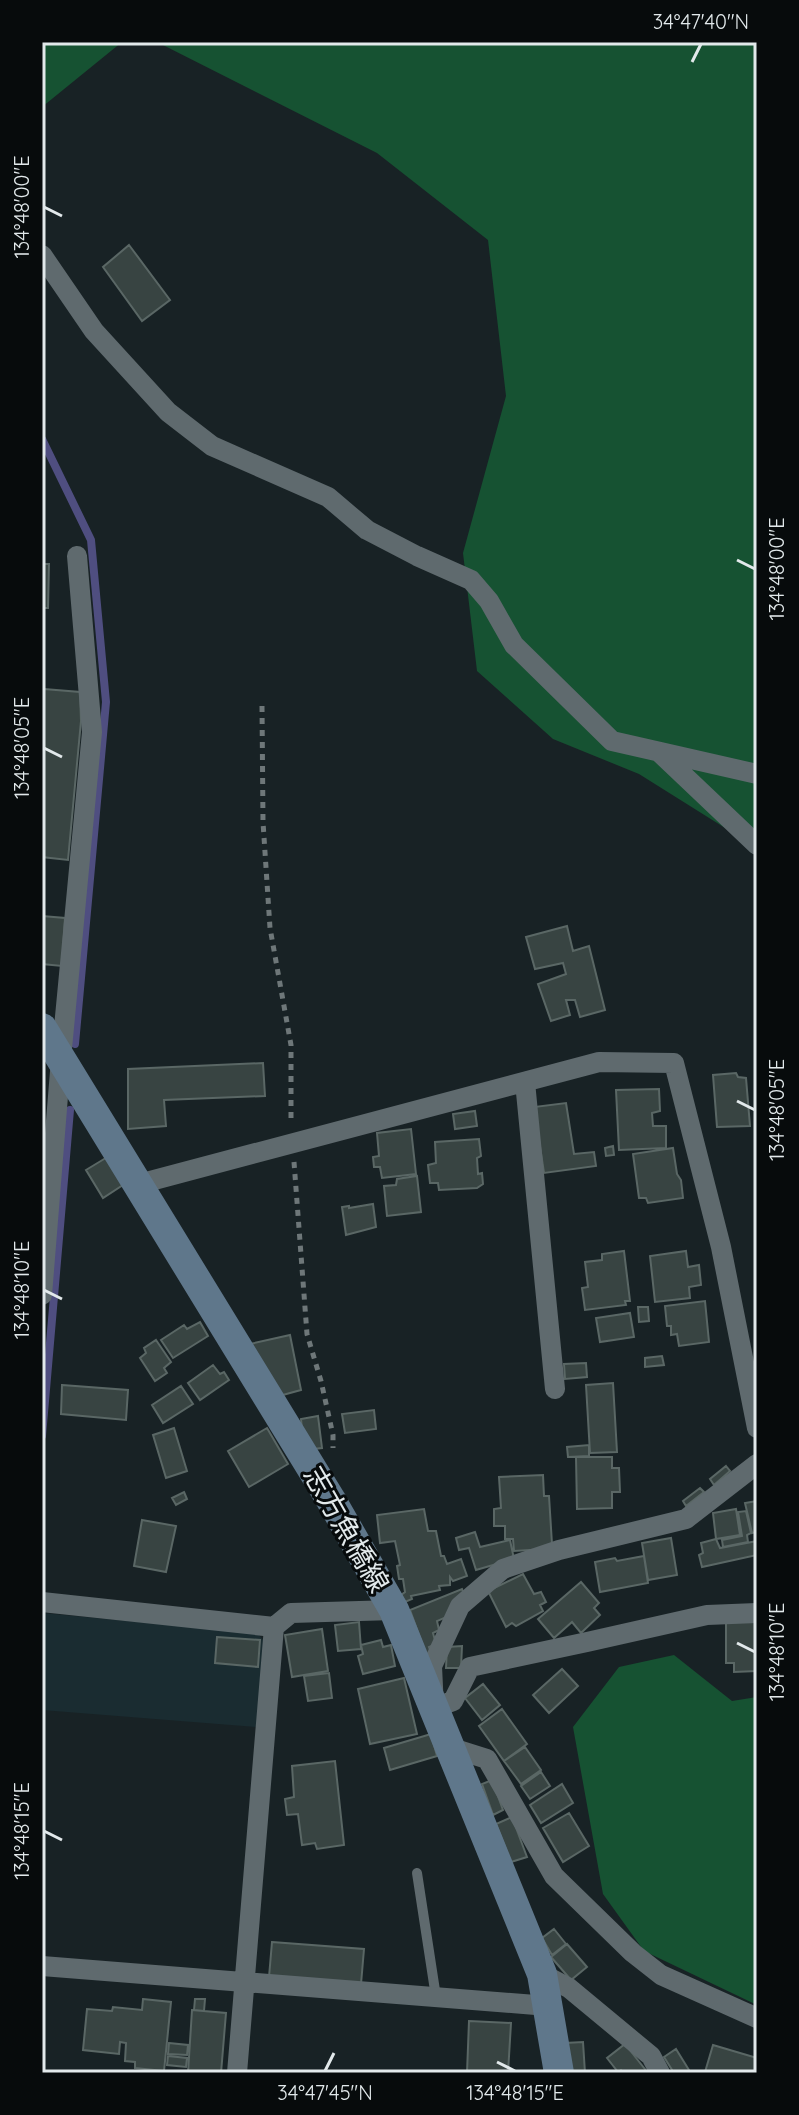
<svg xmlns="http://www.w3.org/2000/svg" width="799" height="2115" font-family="Quicksand,'Noto Sans JP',sans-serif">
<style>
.built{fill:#1a2c31}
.forest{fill:#165232}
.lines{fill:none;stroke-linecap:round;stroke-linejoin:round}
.stream{stroke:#4f4e80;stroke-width:8}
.building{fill:#384442;stroke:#5a6765;stroke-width:2}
.path{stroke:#6e7779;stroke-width:5;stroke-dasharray:6 6;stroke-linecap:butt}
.lane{stroke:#5f6a6e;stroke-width:10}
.street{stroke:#5f6a6e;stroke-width:20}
.secondary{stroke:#5f778b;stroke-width:30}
.ticks{fill:none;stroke:#e2e9eb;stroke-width:3}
.labels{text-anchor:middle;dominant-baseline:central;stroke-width:6;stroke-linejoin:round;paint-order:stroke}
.street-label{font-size:28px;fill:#e2e9eb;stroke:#070b0c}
.neatline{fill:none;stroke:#e2e9eb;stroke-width:3}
.ticks-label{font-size:20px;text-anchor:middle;fill:#e2e9eb}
</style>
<rect width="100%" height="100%" fill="#182225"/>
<path class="built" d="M42,1613L257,1633L264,1641L257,1727L42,1710Z"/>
<path class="forest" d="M42,42H122L42,107Z
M157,42H757V848L639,774L553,739L477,671L463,553L506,396L488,240L377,153Z
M674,1655L732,1701L757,1697V2005L644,1951L603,1894L573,1727L619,1667Z"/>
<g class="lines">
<path class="stream" d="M42,439L91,540L106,702L75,1044
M42,1436L70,1110"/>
</g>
<path class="building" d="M129,245L170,300L142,321L103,267Z
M42,564H49L48,608H42Z
M44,689L80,692L81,721L68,860L42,857V717Z
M42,916L65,918L62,966L42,964Z
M567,926L573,951L589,946L605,1010L580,1017L575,1000H566L570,1015L551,1021L538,984L566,974L563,963L535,969L526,937Z
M263,1063L265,1096L164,1100L166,1126L128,1129V1069Z
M736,1073L738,1077L746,1078L750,1126L717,1127L713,1075Z
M659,1089L660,1111L652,1113L653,1126H666V1148L619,1150L616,1090Z
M566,1103L574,1154L594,1152L596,1166L544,1173L534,1107Z
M475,1111L477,1126L455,1129L453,1114Z
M411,1129L416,1174L382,1178L380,1167H374L373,1157L379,1156L377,1133Z
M479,1139L481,1156L477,1158L478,1174L482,1173L483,1184L477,1188L439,1190L438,1183H430L428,1165L436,1163L435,1142Z
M613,1146L614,1155L606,1156L605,1148Z
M673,1148L677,1174L681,1180L683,1198L648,1203L646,1198H639L633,1154Z
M109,1156L126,1183L103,1198L86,1170Z
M417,1176L421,1212L387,1216L384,1186L396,1185L397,1179Z
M373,1204L376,1227L346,1235L342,1207L349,1206V1208Z
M624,1251L630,1301H625L626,1305L585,1310L582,1288L588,1287L585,1262L602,1260V1254Z
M686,1251L688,1267L699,1265L701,1285L689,1287L690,1298L655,1302L650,1256Z
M705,1301L709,1342L679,1346L677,1334L671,1335V1326H667L665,1306Z
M638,1307H648L649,1321L639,1322Z
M630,1313L634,1337L600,1342L596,1318Z
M200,1322L208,1336L173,1358L161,1340L184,1325L187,1329Z
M290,1335L301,1390L279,1396L250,1344Z
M156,1340L171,1362L164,1368L167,1373L155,1381L140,1358L146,1353L144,1348Z
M662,1356L664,1365L645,1367V1358Z
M586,1363L587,1377L565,1379L564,1364Z
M213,1365L220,1374L224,1372L229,1380L200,1400L188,1383Z
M613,1383L617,1452L590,1453L586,1385Z
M62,1385L128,1390L126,1420L61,1414Z
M181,1386L193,1404L163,1423L152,1405Z
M374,1410L376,1429L345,1433L342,1414Z
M318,1416L322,1448L304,1450L301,1419Z
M174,1428L187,1471L166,1478L153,1435Z
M267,1428L288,1464L249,1487L228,1451Z
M589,1445V1456L568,1457L567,1447Z
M576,1457H612V1468H619L620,1492H612V1508L577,1509Z
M726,1466L730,1471L714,1485L710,1479Z
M543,1475L544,1496H549L552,1544L546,1549L514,1551L513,1539H505V1526H494V1509L501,1508L499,1477Z
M700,1488L704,1492L686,1506L683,1501Z
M184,1492L187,1499L176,1505L172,1498Z
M757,1501V1532L752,1533L745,1503Z
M424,1509L428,1531H436L441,1556H444L447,1564L461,1559L467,1576L453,1581L450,1577V1585L439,1586L440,1590L411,1596L412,1599L405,1602L401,1595L405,1592L403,1579H399L397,1566L400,1565L395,1541L380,1543L377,1515Z
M736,1509L740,1535L716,1539L713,1513Z
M746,1511L751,1533L747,1535L748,1542L723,1547L722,1540L742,1536L738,1512Z
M142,1520L176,1526L166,1572L134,1566Z
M475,1532L480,1547L510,1540L514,1559L476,1570L469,1548L459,1550L456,1538Z
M671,1538L677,1575L648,1580L642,1543Z
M716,1539L720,1548L757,1541V1555L702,1567L699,1555L703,1553L701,1543Z
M644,1556L648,1583L600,1592L595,1562L615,1558L617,1561Z
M523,1574L534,1594L541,1592L546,1602L540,1605L543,1611L516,1626L512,1623L506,1627L488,1591Z
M581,1582L599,1603L594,1608L600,1615L581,1633L572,1622L554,1638L538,1619Z
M462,1589L465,1597L449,1616L437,1621L439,1630L433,1633L436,1644L429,1647L433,1658L428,1660L410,1610Z
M757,1621V1671L734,1672V1663H726V1622Z
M359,1622L361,1649L338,1651L335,1625Z
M322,1629L328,1671L292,1677L285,1635Z
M217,1637L260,1640L258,1667L215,1663Z
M381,1640L383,1647L391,1645L395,1666L363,1674L358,1656L363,1654L361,1645Z
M462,1646L461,1668H446L447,1647Z
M562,1669L578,1686L549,1713L533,1695Z
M329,1673L332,1698L308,1701L304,1676Z
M404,1678L417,1734L370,1744L358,1689Z
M483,1684L500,1705L482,1720L465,1698Z
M502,1709L527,1744L504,1761L479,1726Z
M431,1734L437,1756L390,1770L384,1748Z
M525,1747L541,1770L521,1784L504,1761Z
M335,1761L344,1845L317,1849L315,1843L302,1845L298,1814L287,1815L285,1799L294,1797L292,1766Z
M541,1772L550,1786L530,1799L521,1786Z
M492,1780L503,1810L493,1815L482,1784Z
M562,1784L573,1803L541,1823L530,1805Z
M569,1813L589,1846L563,1862L543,1828Z
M512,1817L527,1857L511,1862L496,1824Z
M554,1929L566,1944L552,1955L542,1938Z
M272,1942L364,1949L361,1984L269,1977Z
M567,1944L587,1967L571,1980L551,1957Z
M143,1999L171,2002L164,2071L135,2068V2062L125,2061L126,2043L120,2042L119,2054L83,2050L87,2009L112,2011L113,2007L142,2010Z
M195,1999H205L204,2011L194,2010Z
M192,2010L226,2013L221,2073H188Z
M469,2021L511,2023L508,2073H467Z
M583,2042L585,2073H567L565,2043Z
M169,2043L188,2045L187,2055L168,2054Z
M625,2044L648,2073H624L621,2070L618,2072L607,2058Z
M713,2045L757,2058V2073L705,2072Z
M676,2049L689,2070L685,2073H674L664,2057Z
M168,2056L187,2058L186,2067L167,2065Z"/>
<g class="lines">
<path class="path" d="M262,706L263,822L270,928L291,1045V1124
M294,1162L307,1334L321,1381L333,1435V1448"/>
<path class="lane" d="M417,1873L436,1997"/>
<path class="street" d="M42,255L94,331L168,412L212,446L328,497L367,530L417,556L471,580L489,601L514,645L612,741L757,774
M659,752L757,845
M525,1082L555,1389
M139,1184L599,1062L674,1063L721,1247L757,1428
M42,1295L61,1059L92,732L77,556
M757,1464L686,1519L559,1550L503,1569L460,1606L432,1666L434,1708L453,1701L470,1667L587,1642L707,1615L757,1613
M42,1602L274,1627
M449,1747L487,1759L554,1876L633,1953L661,1975L757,2018
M42,1966L548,2006
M542,1974L569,1988L651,2056L660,2073
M237,2073L274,1627L291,1613L394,1610"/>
<path class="secondary" d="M42,1028L331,1500L394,1610L542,1974L559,2073"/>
</g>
<path class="ticks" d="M692,62L701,44M44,207L62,216M737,560L755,569M44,748L62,757M737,1101L755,1110M44,1290L62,1299M737,1643L755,1652M44,1831L62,1840M497,2062L515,2071M325,2071L334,2053"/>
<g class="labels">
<g class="street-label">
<text transform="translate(347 1529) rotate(60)">志方魚橋線</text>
</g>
</g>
<rect width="799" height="2115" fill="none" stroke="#070b0c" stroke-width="88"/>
<rect x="44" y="44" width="711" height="2027" class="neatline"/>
<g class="ticks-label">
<text x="701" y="29">34°47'40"N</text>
<text transform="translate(22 207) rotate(-90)" y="7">134°48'00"E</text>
<text transform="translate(777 569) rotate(-90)" y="7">134°48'00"E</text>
<text transform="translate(22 748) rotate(-90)" y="7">134°48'05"E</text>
<text transform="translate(777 1110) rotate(-90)" y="7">134°48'05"E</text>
<text transform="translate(22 1290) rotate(-90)" y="7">134°48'10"E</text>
<text transform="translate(777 1652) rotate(-90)" y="7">134°48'10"E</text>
<text transform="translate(22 1831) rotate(-90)" y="7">134°48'15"E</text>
<text x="325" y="2100">34°47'45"N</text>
<text x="515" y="2100">134°48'15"E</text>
</g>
</svg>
